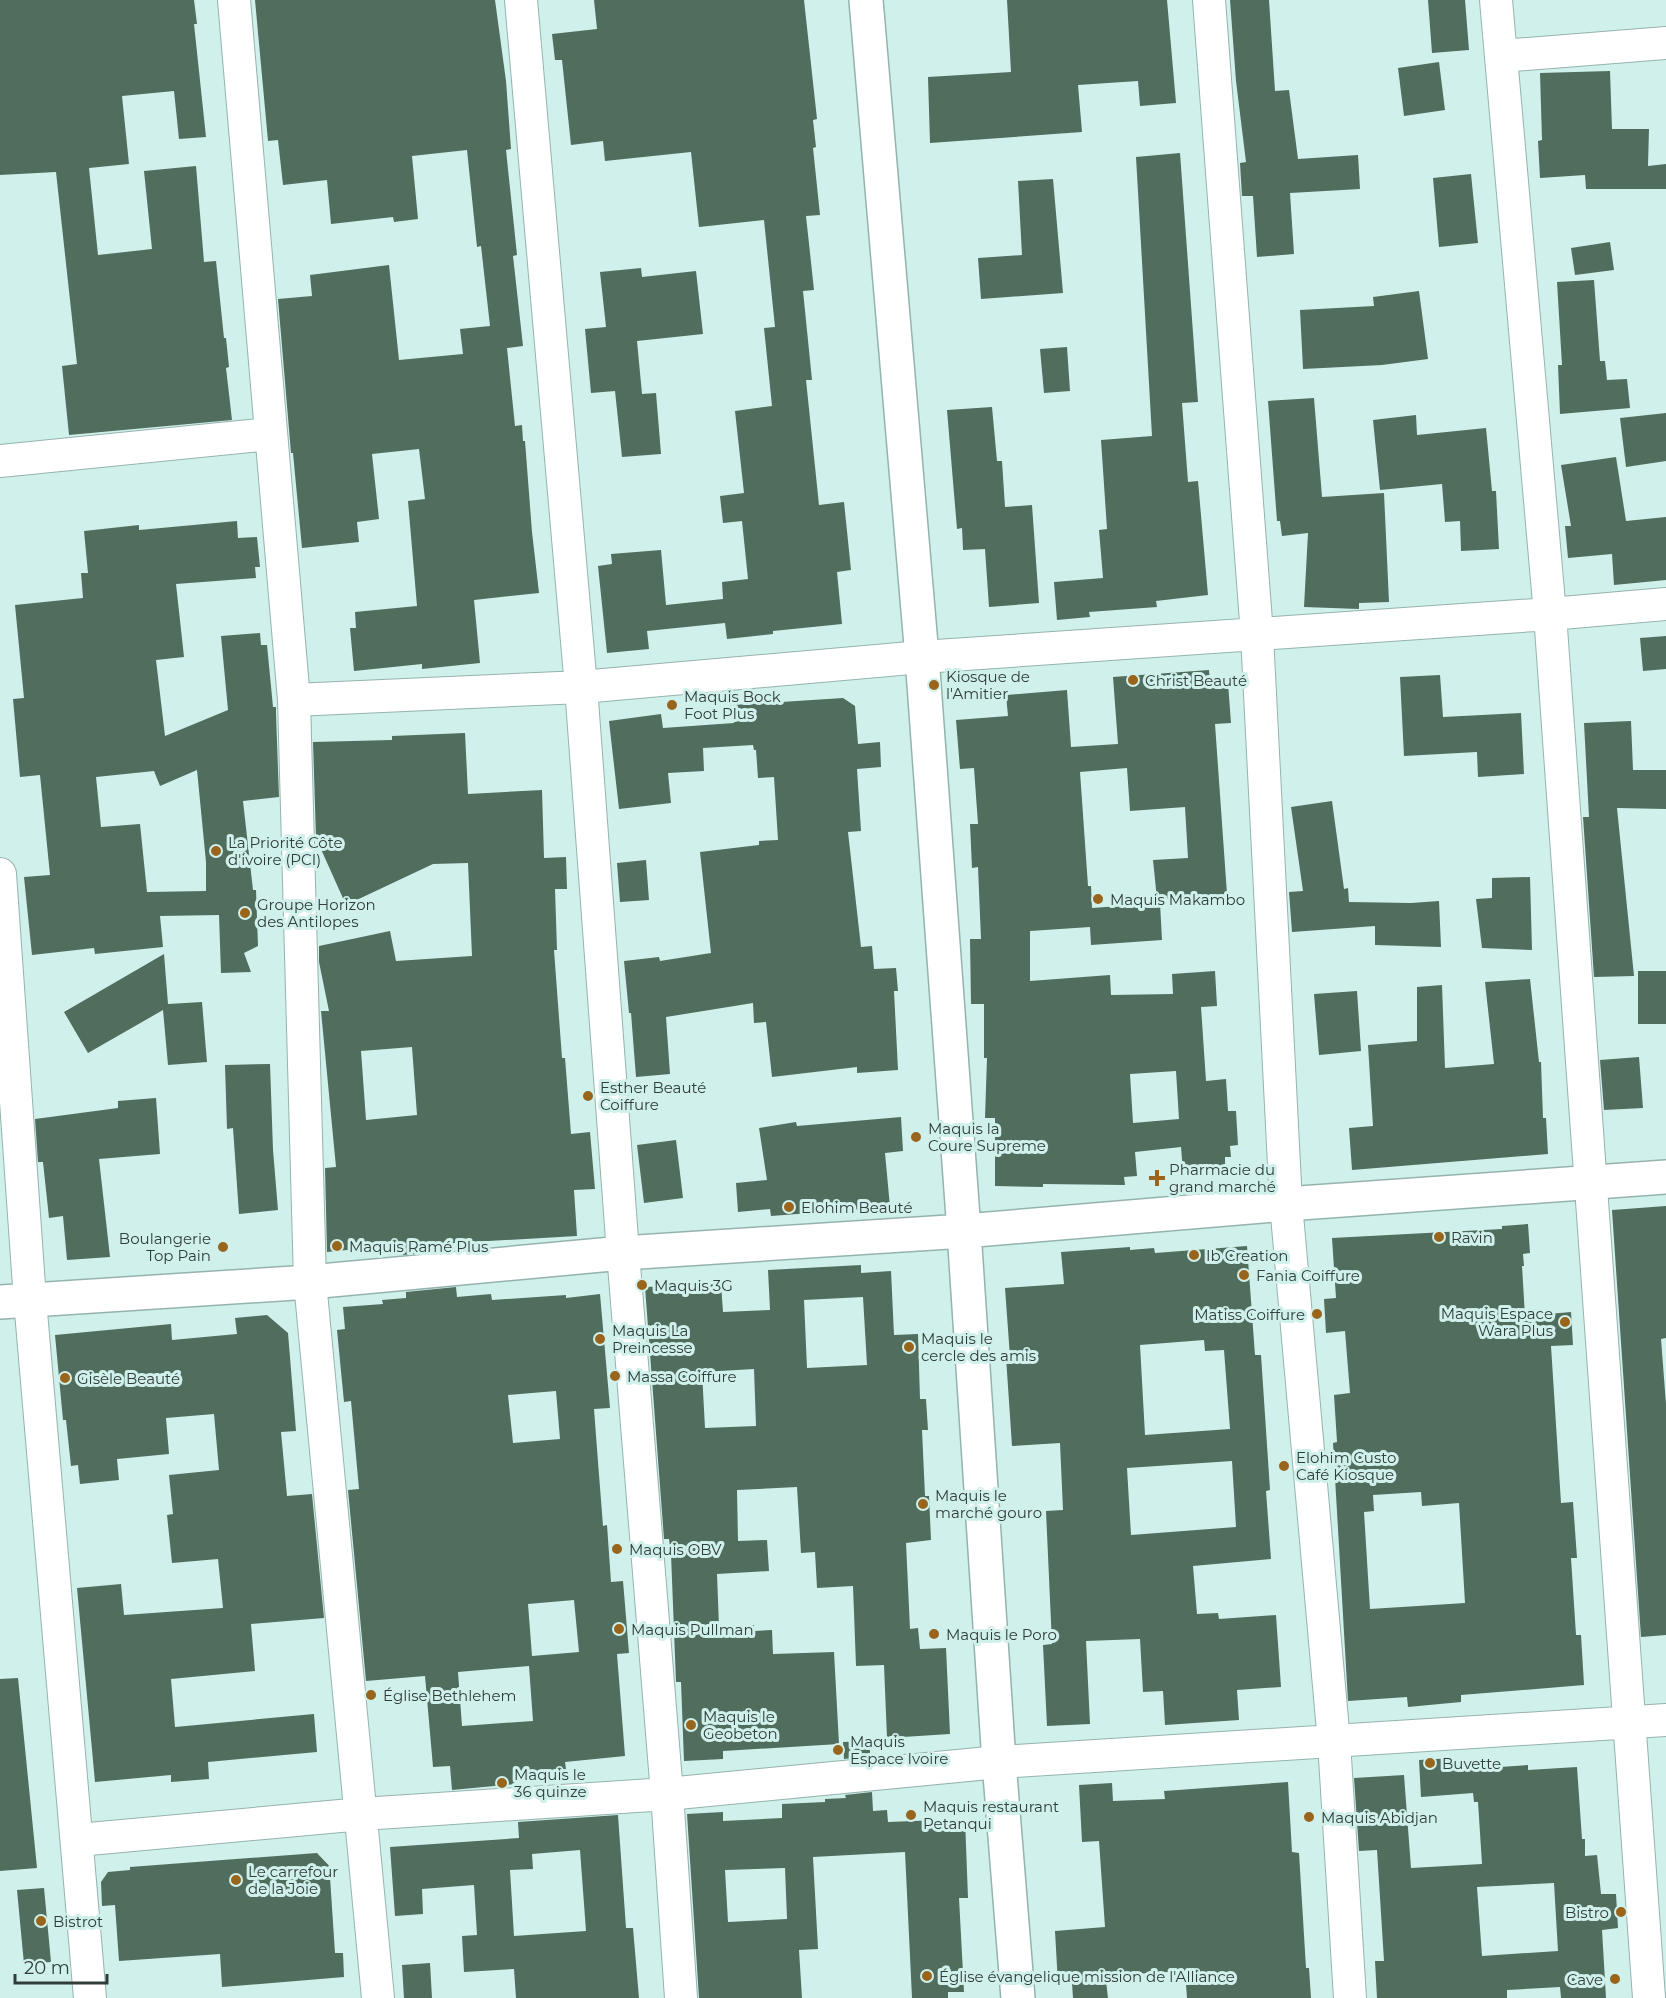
<svg xmlns="http://www.w3.org/2000/svg" width="1666" height="1998" font-family="Montserrat,sans-serif">
<style>
.building{fill:#506d5e;fill-rule:evenodd}
.lines{fill:none;stroke-linecap:round;stroke-linejoin:round}
.minor-casing{stroke:#95b3ae;stroke-width:34}
.tertiary-casing{stroke:#95b3ae;stroke-width:36}
.minor{stroke:#fff;stroke-width:32}
.tertiary{stroke:#fff;stroke-width:33}
.poi-dot{fill:#99651c;stroke:#d0f0eb;stroke-width:2}
.labels{text-anchor:middle;dominant-baseline:central;stroke-width:6;stroke-linejoin:round;paint-order:stroke}
.poi-label{font-size:15px;fill:#303d3b;stroke:#d0f0eb;text-anchor:start}
</style>
<rect width="100%" height="100%" fill="#d0f0eb"/>
<path class="building" d="M0,0H194L197,24H194L206,137L179,139L174,91L122,96L129,164L89,168L98,255L152,249L144,171L196,166L204,262L216,261L224,338H226L229,367L226,368L232,420L69,435L62,366L77,364L56,172L0,175Z
M255,0H495L506,81L511,149L506,150L517,255L513,256L523,346L507,348L515,426L522,425L523,441H525L532,532L539,593L474,600L480,663L422,669V664L354,671L350,628H356L355,612L417,606L408,501L425,499L419,449L372,454L379,519L357,522L359,542L302,548L293,453H291L278,299L312,296L310,275L389,265L399,360L463,354L460,329L490,326L481,246L477,247L467,150L412,156L418,219L394,222L393,217L331,224L327,180L283,185L278,140L268,141Z
M594,0H804L817,119L813,120L816,147L813,148L820,215L806,216L814,290L803,291L812,380H806L819,505L844,502L851,570L837,572L842,624L773,631V634L727,639L725,623L647,631L649,649L607,653L598,566L612,564L611,554L661,550L666,605L723,599L722,582L748,579L742,521L723,523L720,496L744,493L735,411L772,406L764,328L775,327L764,220L699,227L691,152L605,161L603,141L571,145L562,60H555L552,34L597,29Z
M1007,0H1167L1176,103L1140,106L1138,81L1078,85L1082,132L930,143L928,77L1011,72Z
M1230,0H1269L1275,91L1289,90L1298,159L1358,155L1360,189L1290,193L1294,254L1257,257L1253,196H1242L1240,163L1246,162L1236,81Z
M1428,0H1465L1469,50L1432,53Z
M1439,62L1445,110L1404,116L1398,68Z
M1610,71L1612,129H1649L1648,166L1666,164V189H1586L1585,175L1540,178L1538,141L1542,140L1540,73Z
M1180,153L1198,402L1182,403L1188,482L1198,481L1208,595L1156,601L1157,607L1089,612L1090,617L1057,620L1054,582L1103,578L1099,530L1107,529L1101,440L1152,436L1136,157Z
M1471,174L1478,243L1439,247L1433,178Z
M1053,179L1063,293L981,299L978,258L1022,255L1018,181Z
M1610,242L1614,270L1575,275L1571,248Z
M641,268L642,277L696,271L703,334L637,341L642,394L656,393L661,454L622,457L615,391L591,393L585,329L606,327L600,272Z
M1594,280L1600,361H1605L1607,380L1627,379L1630,408L1560,414L1558,365H1562L1557,282Z
M1419,291L1428,359L1382,365L1303,369L1300,310L1374,306L1373,297Z
M1067,347L1070,391L1044,393L1040,349Z
M1314,398L1322,497L1384,493L1389,602L1359,603V609L1304,607L1308,533L1282,536L1280,521H1277L1268,401Z
M992,407L997,461H1002L1005,507L1032,505L1039,603L989,607L985,549L963,550L962,528L957,529L947,410Z
M1666,413V461L1626,467L1620,418Z
M1416,415L1417,435L1486,428L1492,491H1496L1499,549L1461,551L1460,521L1445,522L1442,484L1380,490L1373,420Z
M1616,457L1626,521L1666,517V580L1614,585L1612,554L1568,558L1565,526H1571L1561,465Z
M237,521L238,538L257,537L260,567H255L256,578L176,584L184,657L156,660L165,736L228,710L221,636L260,633L261,645H267L273,707H276V714L279,797L243,801L253,890H256L258,946L244,953L251,972L221,973L219,915L160,916L163,947L95,954L94,948L32,955L24,877L50,875L40,775L20,777L13,699L24,698L15,605L83,598L81,573H88L84,531L139,525V530ZM197,770L206,862V891L147,892L140,824L101,827L96,777L154,771L160,786Z
M1666,636V669L1643,671L1640,638Z
M1209,670L1210,684L1228,683L1231,723L1215,724L1227,894L1157,899L1153,860L1188,858L1185,807L1130,811L1127,768L1080,772L1088,886H1091L1092,908L1160,903L1162,940L1091,945L1090,927L1030,931V981L1110,975L1111,995L1173,994L1172,974L1215,971L1217,1006L1201,1007L1206,1081L1226,1079L1228,1111H1236L1238,1145L1230,1146L1231,1157H1225V1169L1183,1172L1181,1147L1135,1152L1137,1176L1124,1177L1125,1185L1043,1184V1187L995,1186V1118H985L987,1058H984V1004H971L970,939H981L978,867L972,868L970,824H978L974,768L960,769L956,720L1008,716L1006,695L1067,690L1071,747L1118,744L1113,677ZM1176,1071L1179,1119L1133,1123L1130,1074Z
M1440,675L1443,717L1521,713L1524,774L1478,777L1477,752L1404,756L1400,677Z
M843,698L855,706L858,744L880,742L881,767L857,769L861,831L848,832L861,947L872,946L874,969L896,968L898,991H894L898,1070L857,1073V1067L772,1077L766,1022L754,1023L753,1003L666,1017L670,1074L636,1077L631,1013H629L624,961L659,957L660,961L711,953L700,852L759,845V841L778,840L774,777L758,778L756,750H754L753,745L703,748L704,771L668,773L671,803L619,809L609,721L661,714L663,728L734,723L733,705Z
M1631,721L1633,770H1666V809L1617,808L1634,976L1594,977L1583,817H1589L1584,723Z
M465,733L468,794L542,790L544,858L566,857L567,889H555L557,950H554L562,1058H565L571,1134L590,1132L595,1189L574,1190L577,1236L453,1243V1250L403,1255V1248L358,1252L357,1249L327,1252L325,1168L336,1167L321,1011H329L319,962V946L390,931L396,961L472,956L468,863L433,864L346,905L316,838L313,742L392,740V736ZM412,1047L417,1115L366,1120L361,1051Z
M1332,801L1344,889L1348,888L1349,902L1411,903L1439,901L1441,947L1375,945V926L1292,932L1289,892L1303,891L1291,807Z
M646,860L649,900L620,902L617,863Z
M1530,877L1532,950L1482,948L1476,899L1492,898V878Z
M164,954L168,1004L202,1002L207,1062L168,1065L163,1010L88,1053L64,1012Z
M1638,971H1666V1024H1638Z
M1530,979L1539,1062H1541L1543,1118H1546L1548,1154L1352,1170L1349,1128L1373,1126L1368,1045L1417,1041V987L1442,985L1445,1068L1494,1064L1485,982Z
M1357,991L1361,1051L1319,1055L1314,994Z
M1639,1057L1643,1108L1604,1110L1600,1060Z
M270,1064L273,1150L278,1210L239,1214L233,1128L227,1129L225,1065Z
M156,1098L160,1154L99,1159L110,1257L67,1260L63,1216L49,1218L43,1162H38L35,1119L118,1108V1101Z
M901,1117L903,1151L885,1153L890,1207L771,1216L770,1209L738,1212L736,1183L767,1180L759,1128L796,1122L797,1126Z
M676,1140L683,1198L644,1203L637,1145Z
M1666,1206V1338L1661,1339L1666,1404V1635L1641,1637L1612,1210Z
M1528,1224L1530,1253L1523,1254L1524,1266H1522L1525,1316L1571,1312L1573,1345L1551,1346L1561,1503L1573,1502L1577,1558H1571L1576,1635H1581L1584,1685L1461,1695V1702L1408,1707L1407,1697L1348,1701L1333,1443L1337,1442L1334,1395L1350,1393L1345,1331L1326,1333L1324,1299L1336,1298L1332,1238L1502,1229V1226ZM1421,1492L1422,1506L1459,1503L1465,1603L1370,1609L1364,1512L1374,1511L1373,1495Z
M1247,1246L1255,1355H1261L1270,1490L1266,1491L1271,1559L1193,1566L1197,1614L1218,1613L1219,1619L1276,1615L1281,1687L1237,1690L1239,1720L1165,1725L1163,1691L1143,1692L1140,1639L1086,1641L1090,1724L1047,1726L1043,1645L1052,1644L1046,1511L1063,1510L1060,1443L1012,1446L1006,1357H1010L1005,1288L1064,1284L1061,1252L1130,1247V1250L1154,1248L1155,1253ZM1204,1340L1205,1351L1224,1350L1230,1429L1145,1435L1140,1345ZM1232,1461L1236,1527L1131,1535L1127,1468Z
M861,1265V1273L891,1271L894,1335L918,1334L920,1399H926L928,1430H922L925,1496H929L931,1540L906,1543L910,1629L918,1628L920,1649L946,1648L950,1734L887,1738L884,1665L856,1666L853,1586L817,1588L815,1552L801,1553L797,1487L737,1490L738,1541L767,1540L769,1571L717,1574L719,1626L754,1625V1631L772,1630L773,1654L834,1652L839,1744L723,1751V1759L684,1761L681,1682H676L671,1554L669,1539H664L645,1287L721,1284L723,1312L770,1310L768,1270ZM863,1297L867,1365L807,1368L804,1300ZM754,1369L756,1426L705,1428L702,1372Z
M456,1287L457,1297L491,1294L492,1300L566,1295V1298L600,1294L610,1408L594,1409L598,1462L603,1526L607,1525L611,1582L623,1581L629,1653L617,1654L625,1756L565,1762L566,1769L515,1773L516,1784L452,1790L450,1766L433,1767L425,1676L366,1681L348,1490L359,1489L351,1401L344,1402L337,1330L345,1329L343,1307L383,1304L382,1300L406,1298V1292ZM556,1391L560,1439L513,1443L508,1395ZM574,1600L579,1652L532,1656L528,1604ZM529,1666L533,1721L462,1726L458,1672Z
M267,1315L288,1333L296,1431L281,1432L287,1496L312,1494L324,1618L251,1624L255,1671L171,1679L175,1727L314,1714L317,1752L208,1762L209,1779L171,1782V1775L95,1782L77,1588L121,1584L124,1615L223,1608L218,1559L172,1563L167,1515L173,1514L169,1475L219,1470L214,1414L166,1418L169,1454L117,1459L119,1480L80,1484L78,1465L71,1466L66,1420H63L55,1335L171,1324L172,1340L237,1334L235,1318Z
M18,1678L37,1868L0,1871V1679Z
M870,1741V1756L844,1759L843,1742Z
M1454,1758L1455,1770L1528,1765V1770L1577,1767L1582,1839H1585V1856L1597,1855L1601,1894H1616L1618,1928L1602,1930L1606,1998H1561L1560,1987L1507,1990V1998H1377L1375,1961H1384L1377,1850L1359,1851L1354,1778L1404,1775L1411,1868L1482,1864L1478,1802H1474L1473,1793L1421,1797L1419,1760ZM1554,1883L1558,1951L1482,1956L1477,1887Z
M1288,1782L1292,1852L1299,1853L1306,1968H1309L1311,1998H1187L1185,1971L1116,1975L1117,1980L1106,1981L1108,1998H1073L1072,1983L1058,1984L1055,1931L1105,1927L1099,1841L1082,1842L1079,1785L1112,1783L1113,1801L1165,1799L1164,1791Z
M872,1792L873,1811L887,1810L888,1822L965,1819L968,1898H959L964,1992H948V1998H912L905,1852L813,1857L818,1949L799,1950L802,1998H699L687,1814L723,1812V1821L782,1818V1804L825,1802V1799L846,1798L845,1795ZM785,1868L787,1919L728,1922L725,1870Z
M618,1815L626,1928H633L639,1998H516L514,1969L464,1972L462,1936L477,1935L474,1885L422,1889L423,1914L395,1916L390,1847L519,1838L518,1822ZM580,1850L586,1931L514,1936L510,1870L533,1869L532,1854Z
M317,1853L335,1872L330,1877L335,1953H343L344,1977L222,1987L220,1954L119,1961L115,1905L102,1906L101,1882L108,1872L130,1870V1867Z
M44,1888L51,1962L24,1964L17,1890Z
M430,1963L432,1998H404L402,1965Z"/>
<g class="lines">
<g class="minor-casing">
<path id="minor" d="M234,0L294,700L310,1282L378,1998
M521,0L581,687L623,1253L667,1794L681,1998
M1209,0L1257,635L1286,1204L1334,1742L1350,1998
M1496,0L1550,614L1649,1998
M1501,56L1666,43
M0,461L270,434
M294,700L581,687L922,657L1550,614L1666,604
M0,874L30,1300L90,1998
M78,1840L362,1814L667,1794L999,1762L1666,1720"/>
</g>
<g class="tertiary-casing">
<path id="tertiary" d="M866,0L922,657L964,1231L999,1762L1018,1998
M0,1302L310,1282L623,1253L964,1231L1286,1204L1666,1177"/>
</g>
<use href="#minor" class="minor"/>
<use href="#tertiary" class="tertiary"/>
</g>
<g class="poi-dot">
<circle cx="1133" cy="680" r="6"/>
<circle cx="934" cy="685" r="6"/>
<circle cx="672" cy="705" r="6"/>
<circle cx="216" cy="851" r="6"/>
<circle cx="1098" cy="899" r="6"/>
<circle cx="245" cy="913" r="6"/>
<circle cx="588" cy="1096" r="6"/>
<circle cx="916" cy="1137" r="6"/>
<path d="M1154 1169h6v6h6v6h-6v6h-6v-6h-6v-6h6z"/>
<circle cx="789" cy="1207" r="6"/>
<circle cx="1439" cy="1237" r="6"/>
<circle cx="337" cy="1246" r="6"/>
<circle cx="223" cy="1247" r="6"/>
<circle cx="1194" cy="1255" r="6"/>
<circle cx="1244" cy="1275" r="6"/>
<circle cx="642" cy="1285" r="6"/>
<circle cx="1317" cy="1314" r="6"/>
<circle cx="1565" cy="1322" r="6"/>
<circle cx="600" cy="1339" r="6"/>
<circle cx="909" cy="1347" r="6"/>
<circle cx="615" cy="1376" r="6"/>
<circle cx="65" cy="1378" r="6"/>
<circle cx="1284" cy="1466" r="6"/>
<circle cx="923" cy="1504" r="6"/>
<circle cx="617" cy="1549" r="6"/>
<circle cx="619" cy="1629" r="6"/>
<circle cx="934" cy="1634" r="6"/>
<circle cx="371" cy="1695" r="6"/>
<circle cx="691" cy="1725" r="6"/>
<circle cx="838" cy="1750" r="6"/>
<circle cx="1430" cy="1763" r="6"/>
<circle cx="502" cy="1783" r="6"/>
<circle cx="911" cy="1815" r="6"/>
<circle cx="1309" cy="1817" r="6"/>
<circle cx="236" cy="1880" r="6"/>
<circle cx="1621" cy="1912" r="6"/>
<circle cx="41" cy="1921" r="6"/>
<circle cx="927" cy="1976" r="6"/>
<circle cx="1615" cy="1979" r="6"/>
</g>
<g class="labels">
<g class="poi-label">
<text x="946" y="676">Kiosque de<tspan x="946" dy="17">l'Amitier</tspan></text>
<text x="1145" y="680">Christ Beauté</text>
<text x="684" y="696">Maquis Bock<tspan x="684" dy="17">Foot Plus</tspan></text>
<text x="228" y="842">La Priorité Côte<tspan x="228" dy="17">d'ivoire (PCI)</tspan></text>
<text x="1110" y="899">Maquis Makambo</text>
<text x="257" y="904">Groupe Horizon<tspan x="257" dy="17">des Antilopes</tspan></text>
<text x="600" y="1087">Esther Beauté<tspan x="600" dy="17">Coiffure</tspan></text>
<text x="928" y="1128">Maquis la<tspan x="928" dy="17">Coure Supreme</tspan></text>
<text x="1169" y="1169">Pharmacie du<tspan x="1169" dy="17">grand marché</tspan></text>
<text x="801" y="1207">Elohim Beauté</text>
<text x="1451" y="1237">Ravin</text>
<text x="211" y="1238" text-anchor="end">Boulangerie<tspan x="211" dy="17">Top Pain</tspan></text>
<text x="349" y="1246">Maquis Ramé Plus</text>
<text x="1206" y="1255">Ib Creation</text>
<text x="1256" y="1275">Fania Coiffure</text>
<text x="654" y="1285">Maquis 3G</text>
<text x="1553" y="1313" text-anchor="end">Maquis Espace<tspan x="1553" dy="17">Wara Plus</tspan></text>
<text x="1305" y="1314" text-anchor="end">Matiss Coiffure</text>
<text x="612" y="1330">Maquis La<tspan x="612" dy="17">Preincesse</tspan></text>
<text x="921" y="1338">Maquis le<tspan x="921" dy="17">cercle des amis</tspan></text>
<text x="627" y="1376">Massa Coiffure</text>
<text x="77" y="1378">Gisèle Beauté</text>
<text x="1296" y="1457">Elohim Custo<tspan x="1296" dy="17">Café Kiosque</tspan></text>
<text x="935" y="1495">Maquis le<tspan x="935" dy="17">marché gouro</tspan></text>
<text x="629" y="1549">Maquis OBV</text>
<text x="631" y="1629">Maquis Pullman</text>
<text x="946" y="1634">Maquis le Poro</text>
<text x="383" y="1695">Église Bethlehem</text>
<text x="703" y="1716">Maquis le<tspan x="703" dy="17">Geobeton</tspan></text>
<text x="850" y="1741">Maquis<tspan x="850" dy="17">Espace Ivoire</tspan></text>
<text x="1442" y="1763">Buvette</text>
<text x="514" y="1774">Maquis le<tspan x="514" dy="17">36 quinze</tspan></text>
<text x="923" y="1806">Maquis restaurant<tspan x="923" dy="17">Petanqui</tspan></text>
<text x="1321" y="1817">Maquis Abidjan</text>
<text x="248" y="1871">Le carrefour<tspan x="248" dy="17">de la Joie</tspan></text>
<text x="1609" y="1912" text-anchor="end">Bistro</text>
<text x="53" y="1921">Bistrot</text>
<text x="939" y="1976">Église évangelique mission de l'Alliance</text>
<text x="1603" y="1979" text-anchor="end">Cave</text>
</g>
</g>
<path d="M15 1974v9h92v-9" fill="none" stroke="#303d3b" stroke-width="3"/>
<text x="24" y="1974" font-size="18" fill="#303d3b" stroke="#d0f0eb" stroke-width="4.5" paint-order="stroke">20 m</text>
</svg>
